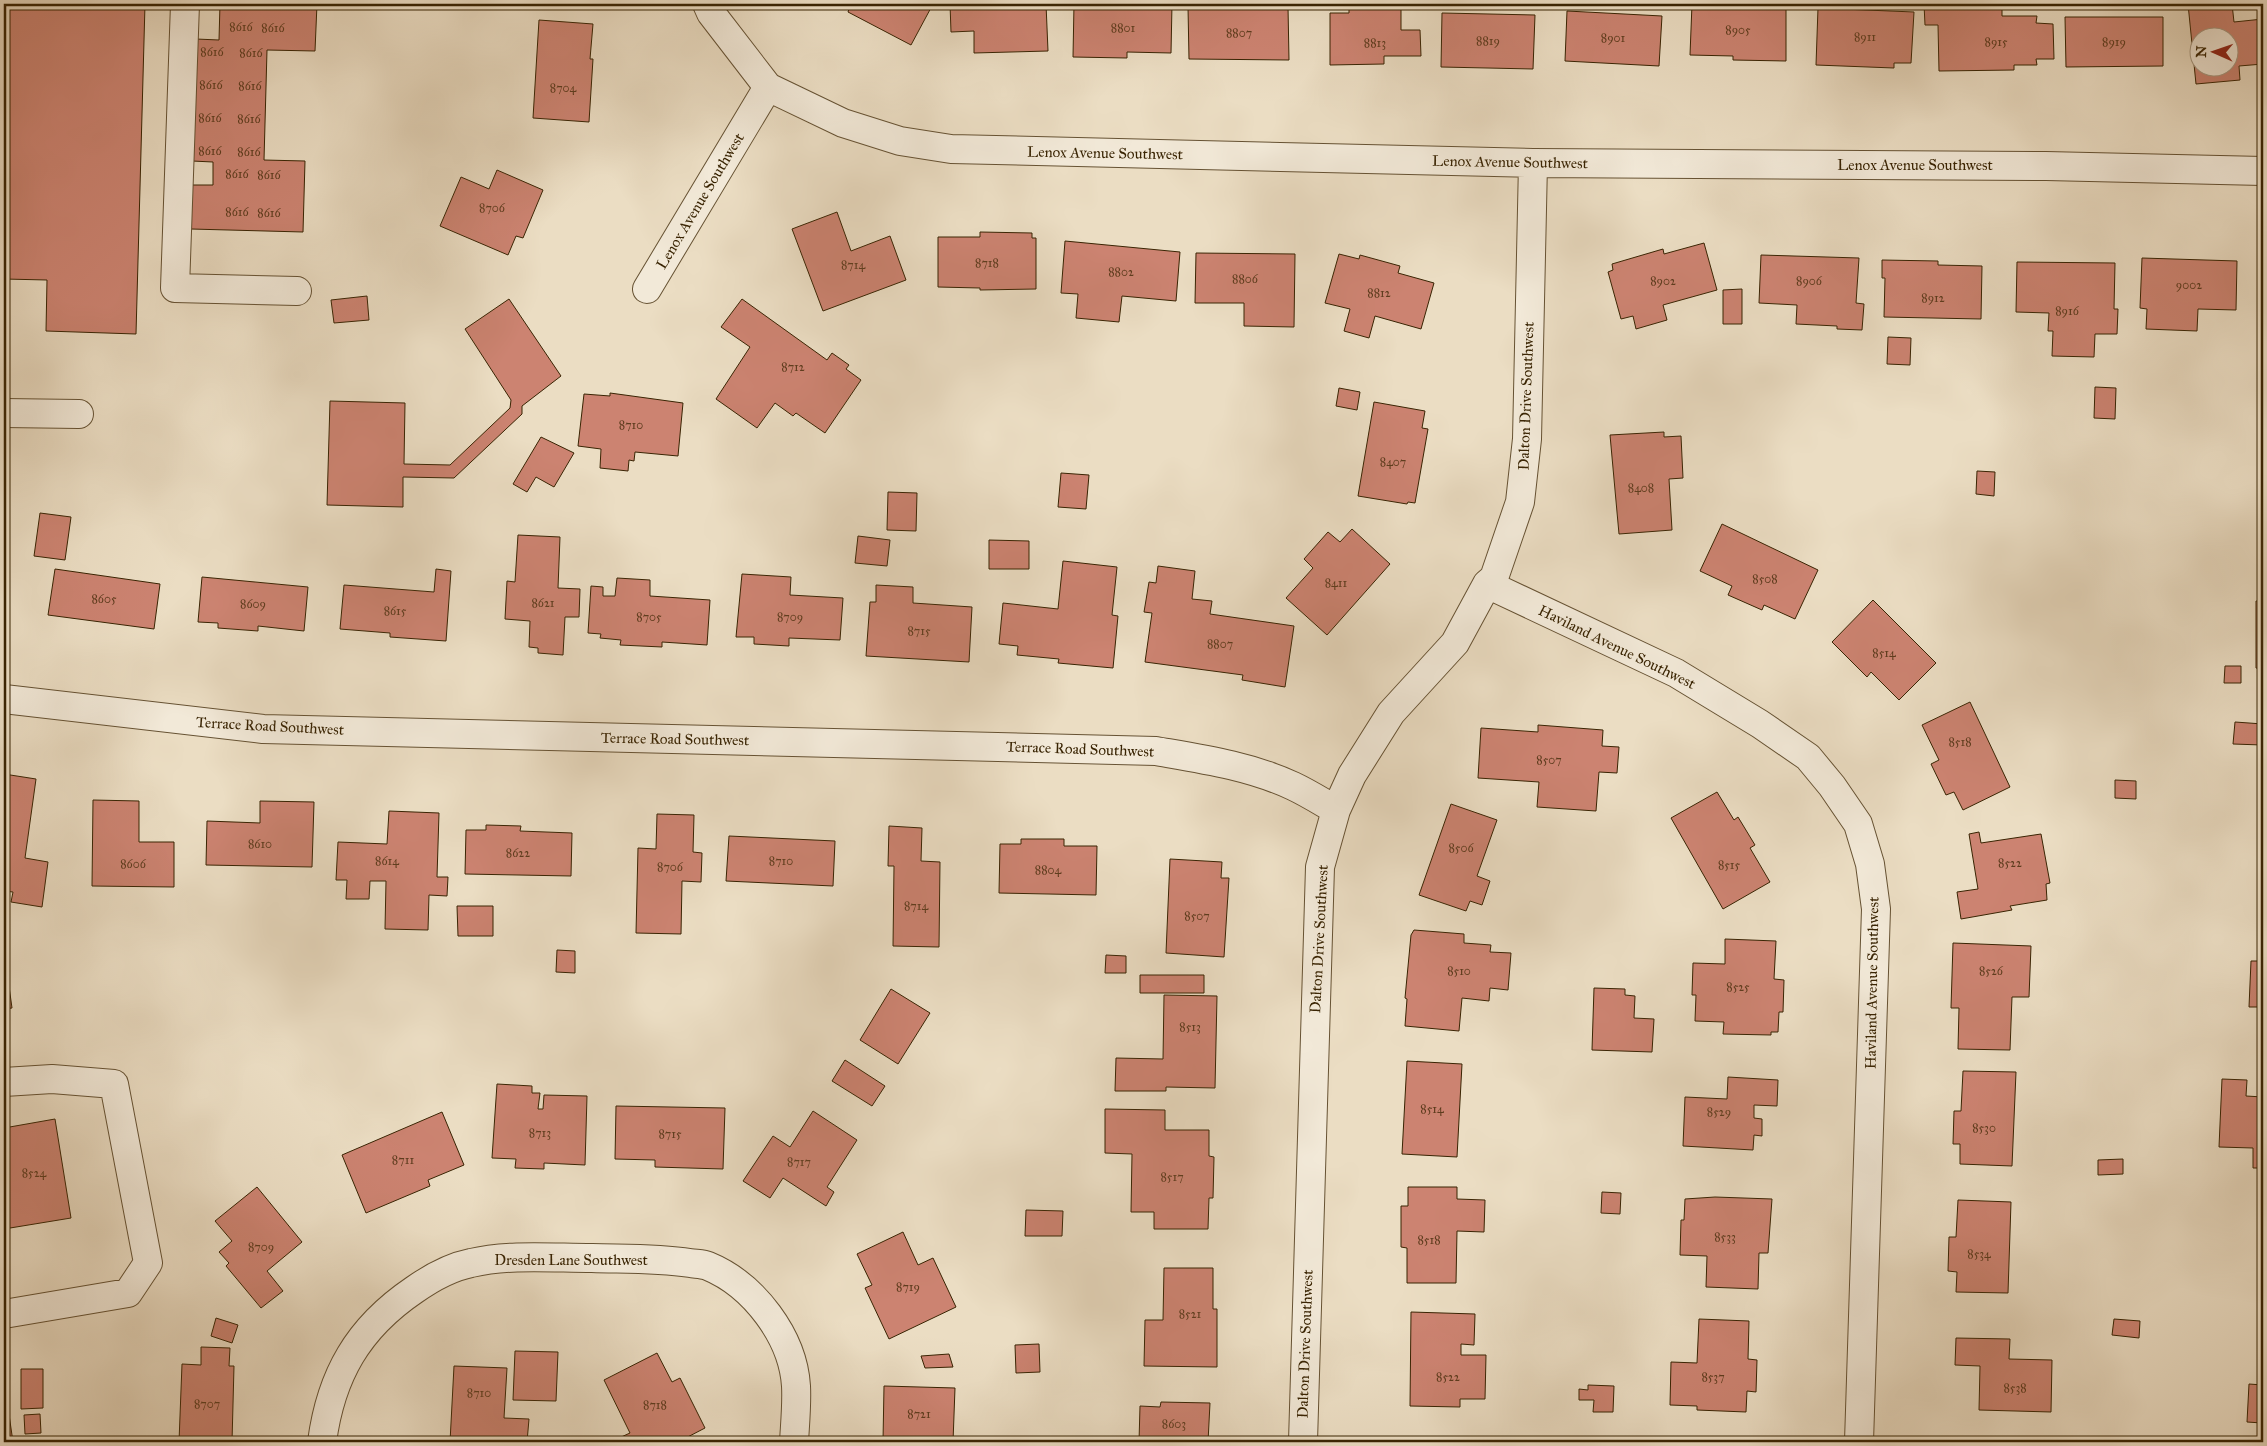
<svg xmlns="http://www.w3.org/2000/svg" width="2267" height="1446" font-family="'IM FELL Great Primer',serif">
<style>
.building{fill:#cc8371;stroke:#392403;fill-rule:evenodd}
.lines{fill:none;stroke-linecap:round;stroke-linejoin:round}
.minor-casing{stroke:#665233;stroke-width:30}
.minor{stroke:#f2e9d8;stroke-width:28}
.labels{text-anchor:middle;dominant-baseline:central;stroke-width:4.5;stroke-linejoin:round;paint-order:stroke}
.number-label{font-size:12px;fill:#5e3c1e}
.street-label{font-size:15px;fill:#392403;stroke:#f2e9d8}
</style>
<rect width="100%" height="100%" fill="#ebddc3"/>
<filter id="stains"><feTurbulence type="fractalNoise" baseFrequency=".004" numOctaves="4"/><feColorMatrix values="0 0 0 0 .2 0 0 0 0 .09 0 0 0 0 .02 0 0 0 .5 -.17"/></filter>
<radialGradient id="worn" r=".72"><stop offset=".6" stop-color="#630" stop-opacity="0"/><stop offset="1" stop-color="#630" stop-opacity=".3"/></radialGradient>
<path class="building" d="M4,4H145L136,334L46,331L47,280L4,279Z
M220,4H317L315,51L267,50L264,160L305,161L303,232L191,229L192,185H213V162L192,161L196,39L219,40Z
M845,4H933L911,45L848,12L850,6Z
M950,4H1046L1048,51L974,53V31L951,32Z
M1074,4H1172L1171,53L1127,52V58L1073,57Z
M1240,4H1283V7H1288L1289,60L1189,59L1188,7H1240Z
M1291,4H1305V6H1291Z
M1349,4H1401V30H1420L1421,56H1384V64L1330,65V13H1349Z
M1692,4H1786V61L1733,60V56L1690,55Z
M1924,4H2002V16H2037L2036,23L2053,24L2054,59H2036L2037,65H2014V70L1939,71L1938,25H1925Z
M2188,4H2232L2234,22L2263,19V64L2239,66L2240,80L2196,84ZM2200,38H2230V68H2200Z
M1818,8L1914,12L1911,63H1894V68L1816,65Z
M1567,11L1662,16L1659,66L1565,61Z
M1442,13L1535,15L1533,69L1441,67Z
M2065,17H2163V66L2066,67Z
M539,20L593,24L590,59H593L589,122L533,118Z
M497,170L543,190L523,238L516,236L508,255L440,226L461,177L489,189Z
M837,212L851,251L890,236L906,280L823,311L792,229Z
M980,232L1032,233V238H1036V289L980,290V288L938,287V237H980Z
M1065,241L1180,252L1176,301L1122,296L1119,322L1076,318L1078,294L1061,293Z
M1704,243L1717,290L1663,305L1667,320L1636,329L1633,316L1621,319L1608,272L1613,270L1612,264L1663,249L1664,254Z
M1196,253L1295,254L1294,327L1244,326V303H1195Z
M1339,254L1359,259L1360,255L1400,266L1398,273L1434,283L1421,329L1375,316L1369,338L1344,331L1350,309L1325,303Z
M1761,255L1859,258L1856,303L1864,304L1862,330L1837,329V326L1796,324L1797,305L1759,303Z
M2142,258L2237,261L2236,310L2198,309L2197,331L2146,329L2147,309L2140,308Z
M1882,260L1938,261V265L1982,266L1981,319L1884,317L1885,278H1882Z
M2017,262L2115,263L2114,309H2118L2117,334H2095L2094,357L2052,356L2053,331H2048L2049,313L2016,312Z
M1742,289V324H1723V290Z
M367,296L369,320L334,323L331,300Z
M509,299L561,376L522,406V414L454,478L403,477V507L327,505L330,401L405,403L404,464L450,465L510,408L511,400L465,329Z
M742,299L827,360L832,353L849,365L846,369L861,380L825,433L796,413L793,416L775,403L757,428L716,399L750,347L721,327Z
M1888,337L1911,338L1910,365L1887,364Z
M2095,387L2116,388L2115,419L2094,418Z
M1339,388L1360,392L1357,410L1336,406Z
M610,393L683,403L678,456L635,452L634,461L629,460L628,471L600,468L601,449L578,446L584,394L610,396Z
M1374,402L1425,411L1422,428L1428,429L1415,503L1408,502L1407,504L1358,496Z
M1664,432V437L1681,436L1683,478L1669,479L1672,530L1619,534L1610,435Z
M541,437L574,453L554,487L536,477L527,492L513,484Z
M1977,471L1995,472L1994,496L1976,494Z
M1061,473L1089,475L1086,509L1058,507Z
M2258,486H2263V543H2258Z
M888,492L917,493L916,531L887,530Z
M40,513L71,517L65,560L34,556Z
M1722,524L1818,570L1795,619L1764,605L1762,610L1728,595L1732,586L1700,571Z
M1352,529L1390,564L1327,635L1286,598L1313,568L1304,559L1328,532L1340,542Z
M518,535L560,537L558,588L580,589L579,617H565L563,655L538,653V648L529,647L530,621L505,619L507,581L515,582Z
M858,536L890,540L887,566L855,563Z
M989,540L1029,541V569H989Z
M1063,561L1117,567L1112,615L1118,616L1113,668L1058,663L1059,659L1017,655L1018,646L999,644L1003,603L1058,609Z
M1158,566L1195,571L1192,599L1212,601L1210,614L1294,626L1285,687L1242,680L1243,675L1145,662L1152,613L1144,612L1149,582L1156,583Z
M55,569L160,584L154,629L48,615Z
M436,569L451,571L446,641L390,637V633L340,629L344,585L434,592Z
M742,574L791,577L790,595L843,598L840,640L789,638V646L754,644V637H736Z
M202,577L308,587L304,631L258,626V631L218,628V623L198,622Z
M617,578L650,580V596L710,600L707,645L662,642V647L620,645L621,640L600,638L601,634L588,633L591,586L603,587V596H615Z
M876,585L913,587V603L972,607L969,662L866,656L870,602H876Z
M1873,600L1936,663L1899,700L1871,672L1867,677L1832,642Z
M2256,601H2263V669L2256,668Z
M2225,666H2241V683H2224Z
M1970,702L2010,787L1963,810L1954,792L1946,795L1931,764L1939,760L1922,725Z
M2263,711V778H2260L2262,745L2233,744L2235,722L2263,724Z
M1538,725L1603,730L1602,746L1619,747L1617,773L1599,772L1596,811L1537,807L1539,782L1478,778L1481,728L1538,732Z
M4,774L36,779L25,858L48,862L42,907L11,902L13,892L4,891Z
M2115,780L2136,781V799L2115,798Z
M1717,792L1734,820L1738,817L1755,845L1750,848L1770,882L1723,909L1671,818Z
M93,800L139,801V842H174V887L92,886Z
M260,801L314,802L312,867L206,865L207,821L260,823Z
M1451,804L1497,820L1477,876L1490,881L1482,905L1470,901L1466,911L1419,895Z
M389,811L439,813L437,877H448L447,896L429,895L428,930L385,929L386,881H370L369,899H346L347,880H336L338,842L387,844Z
M657,814L694,815L693,852L702,853L701,882L682,881L681,934L636,933L638,848L656,849Z
M486,825L521,826L520,831L572,833L571,876L465,874L466,830H486Z
M889,826L922,828L921,861L940,862L939,947L893,946L894,866H888Z
M1979,832L1981,843L2041,834L2050,883L2046,884L2047,900L2010,906L2012,910L1961,919L1957,892L1978,889L1969,834Z
M729,836L835,841L833,886L726,881Z
M1021,839H1064V846H1097L1096,895L999,893L1000,844H1021Z
M1170,859L1222,862L1221,878H1229L1224,957L1166,953Z
M457,906H493V936H458Z
M1414,930L1464,934V943L1491,945L1490,952L1511,953L1508,990L1490,988L1489,1001L1462,998L1459,1031L1405,1026L1407,999L1405,998L1411,935Z
M1725,939L1776,941L1774,979L1784,980L1783,1012H1779L1778,1032H1771V1035L1723,1034L1724,1022L1695,1021L1696,995H1692L1693,963L1725,964Z
M1953,943L2031,946L2029,997H2012L2010,1050L1958,1049L1959,1008H1951Z
M557,950L575,951V973L556,972Z
M1106,955L1126,956V973H1105Z
M2251,961H2263V1007H2249Z
M7,972L12,1008L4,1009V973Z
M1140,975H1204V993H1140Z
M1594,988L1625,989V995L1635,996L1634,1018L1654,1019L1652,1052L1592,1050Z
M891,989L930,1013L898,1064L860,1040Z
M1164,995L1217,996L1215,1088L1166,1087V1091H1115L1116,1058L1163,1059Z
M845,1060L885,1086L872,1106L832,1081Z
M1407,1061L1462,1064L1457,1157L1402,1154Z
M1963,1071L2016,1072L2012,1166L1960,1164V1144H1953L1954,1111H1961Z
M1728,1077L1778,1080L1777,1106L1754,1105V1118L1762,1119V1136L1754,1135L1753,1150L1683,1146L1685,1097L1727,1099Z
M2222,1079L2247,1080L2246,1096L2263,1097V1168H2253V1148L2219,1147Z
M497,1084L532,1086V1093H540L538,1109H543L544,1095L587,1096L585,1165L544,1163V1169L515,1168L516,1159L492,1158Z
M616,1106L725,1108L723,1169L655,1167V1160L615,1159Z
M1105,1109L1165,1110V1130H1209V1156L1214,1157L1213,1198H1209L1208,1229H1154V1212H1131L1132,1154L1105,1153Z
M813,1111L857,1140L827,1187L834,1192L826,1206L783,1178L770,1198L743,1181L773,1136L790,1147Z
M442,1112L464,1165L428,1180L430,1186L366,1213L342,1155Z
M55,1119L71,1218L4,1229V1128Z
M2123,1159V1174L2098,1175V1160Z
M257,1187L302,1242L267,1271L283,1291L261,1308L226,1266L229,1263L219,1252L232,1241L215,1221Z
M1408,1187H1457V1199L1485,1200L1484,1232L1457,1231L1456,1283H1407V1248L1401,1247V1206H1408Z
M1602,1192L1621,1193L1620,1214L1601,1213Z
M1715,1197L1772,1199L1768,1253H1759L1758,1289L1706,1287L1707,1256L1680,1255L1681,1220H1684L1685,1199Z
M1958,1200L2011,1202L2008,1293L1956,1292L1957,1272L1948,1271L1949,1237H1956Z
M1026,1210L1063,1211L1062,1236H1025Z
M903,1232L918,1265L933,1258L956,1307L889,1339L865,1288L872,1285L857,1254Z
M1164,1268H1213V1309H1217V1367L1144,1366L1145,1320H1163Z
M1411,1312L1475,1314L1474,1345L1461,1344V1355H1486L1485,1399H1460V1407L1410,1406Z
M216,1318L238,1325L232,1343L211,1336Z
M1699,1319L1749,1321L1748,1359L1757,1360L1756,1392L1747,1391L1746,1412L1697,1410V1406L1670,1405L1671,1362L1697,1363Z
M2114,1319L2140,1321L2139,1338L2112,1335Z
M1956,1338L2010,1339L2009,1359L2052,1360L2051,1412L1979,1410L1980,1366L1955,1365Z
M1039,1344L1040,1372L1016,1373L1015,1345Z
M201,1347L230,1348L229,1366H234L232,1442H179L182,1364L201,1365Z
M515,1351L558,1352L556,1401L513,1400Z
M657,1353L672,1382L680,1378L705,1428L678,1442H622L619,1438L630,1433L604,1380Z
M949,1354L953,1367L925,1368L921,1356Z
M454,1366L507,1368L504,1418L529,1419L527,1442H450Z
M21,1369H43V1408L21,1409Z
M2263,1373V1436H2261L2262,1423L2247,1422L2249,1384L2263,1385Z
M1588,1385L1614,1386L1613,1412H1593L1594,1400H1579V1389L1588,1390Z
M884,1386L955,1388L953,1442L883,1441Z
M4,1394H6L13,1442H4Z
M1161,1402L1210,1403L1208,1442H1139L1140,1406L1160,1407Z
M40,1414L41,1433L25,1434L24,1415Z"/>
<g class="lines">
<g class="minor-casing">
<path id="minor" d="M185,4L175,288L297,291
M707,4L711,13L768,87L843,123L900,141L951,149L1533,163L2046,166L2263,171
M647,289L768,87
M4,413L79,414
M1487,584L1676,673L1760,724L1808,757L1832,786L1858,824L1870,864L1876,909L1859,1442
M4,699L263,729L1156,751C1202,759 1250,766 1293,786C1308,793 1322,802 1336,810
M4,1082L52,1079L114,1084L148,1263L128,1293L4,1314
M322,1442C331,1375 358,1328 414,1290C431,1278 451,1267 471,1263C510,1254 552,1258 592,1258C625,1259 657,1258 690,1263C696,1264 703,1264 708,1266C754,1285 793,1337 796,1386C797,1404 795,1424 794,1442
M1303,1442L1320,867L1336,810L1352,775L1391,713L1455,643L1487,584L1494,578L1520,502L1527,439L1533,163"/>
</g>
<use href="#minor" class="minor"/>
</g>
<g class="labels">
<g class="number-label">
<text x="241" y="27">8616</text>
<text x="273" y="28">8616</text>
<text x="1123" y="28">8801</text>
<text x="1738" y="30">8905</text>
<text x="1239" y="33">8807</text>
<text x="1865" y="37">8911</text>
<text x="1613" y="38">8901</text>
<text x="1488" y="41">8819</text>
<text x="1996" y="42">8915</text>
<text x="2114" y="42">8919</text>
<text x="1375" y="43">8813</text>
<text x="212" y="52">8616</text>
<text x="251" y="53">8616</text>
<text x="211" y="85">8616</text>
<text x="250" y="86">8616</text>
<text x="563" y="88">8704</text>
<text x="210" y="118">8616</text>
<text x="249" y="119">8616</text>
<text x="210" y="151">8616</text>
<text x="249" y="152">8616</text>
<text x="237" y="174">8616</text>
<text x="269" y="175">8616</text>
<text x="492" y="208">8706</text>
<text x="237" y="212">8616</text>
<text x="269" y="213">8616</text>
<text x="987" y="263">8718</text>
<text x="853" y="265">8714</text>
<text x="1121" y="272">8802</text>
<text x="1245" y="279">8806</text>
<text x="1663" y="281">8902</text>
<text x="1809" y="281">8906</text>
<text x="2189" y="285">9002</text>
<text x="1379" y="293">8812</text>
<text x="1933" y="298">8912</text>
<text x="2067" y="311">8916</text>
<text x="793" y="367">8712</text>
<text x="631" y="425">8710</text>
<text x="1393" y="462">8407</text>
<text x="1641" y="488">8408</text>
<text x="1765" y="579">8508</text>
<text x="1336" y="583">8411</text>
<text x="104" y="599">8605</text>
<text x="543" y="603">8621</text>
<text x="253" y="604">8609</text>
<text x="395" y="611">8615</text>
<text x="649" y="617">8705</text>
<text x="790" y="617">8709</text>
<text x="919" y="631">8715</text>
<text x="1220" y="644">8807</text>
<text x="1884" y="653">8514</text>
<text x="1960" y="742">8518</text>
<text x="1549" y="760">8507</text>
<text x="260" y="844">8610</text>
<text x="1461" y="848">8506</text>
<text x="518" y="853">8622</text>
<text x="387" y="861">8614</text>
<text x="781" y="861">8710</text>
<text x="2010" y="863">8522</text>
<text x="133" y="864">8606</text>
<text x="1729" y="865">8515</text>
<text x="670" y="867">8706</text>
<text x="1048" y="870">8804</text>
<text x="916" y="906">8714</text>
<text x="1197" y="916">8507</text>
<text x="1459" y="971">8510</text>
<text x="1991" y="971">8526</text>
<text x="1738" y="987">8525</text>
<text x="1190" y="1027">8513</text>
<text x="1432" y="1109">8514</text>
<text x="1719" y="1112">8529</text>
<text x="1984" y="1128">8530</text>
<text x="540" y="1133">8713</text>
<text x="670" y="1134">8715</text>
<text x="403" y="1160">8711</text>
<text x="799" y="1162">8717</text>
<text x="34" y="1173">8524</text>
<text x="1172" y="1177">8517</text>
<text x="1725" y="1237">8533</text>
<text x="1429" y="1240">8518</text>
<text x="261" y="1247">8709</text>
<text x="1979" y="1254">8534</text>
<text x="908" y="1287">8719</text>
<text x="1190" y="1314">8521</text>
<text x="1448" y="1377">8522</text>
<text x="1713" y="1377">8537</text>
<text x="2015" y="1388">8538</text>
<text x="479" y="1393">8710</text>
<text x="207" y="1404">8707</text>
<text x="655" y="1405">8718</text>
<text x="919" y="1414">8721</text>
<text x="1174" y="1424">8603</text>
</g>
<g class="street-label">
<text transform="translate(1105 153) rotate(1)">Lenox Avenue Southwest</text>
<text transform="translate(1510 162) rotate(1)">Lenox Avenue Southwest</text>
<text x="1915" y="165">Lenox Avenue Southwest</text>
<text transform="translate(700 201) rotate(-59)">Lenox Avenue Southwest</text>
<text transform="translate(1526 396) rotate(-88)">Dalton Drive Southwest</text>
<text transform="translate(1617 647) rotate(26)">Haviland Avenue Southwest</text>
<text transform="translate(270 726) rotate(3)">Terrace Road Southwest</text>
<text transform="translate(675 739) rotate(1)">Terrace Road Southwest</text>
<text transform="translate(1080 749) rotate(2)">Terrace Road Southwest</text>
<text transform="translate(1319 939) rotate(-87)">Dalton Drive Southwest</text>
<text transform="translate(1872 983) rotate(-89)">Haviland Avenue Southwest</text>
<text x="571" y="1260">Dresden Lane Southwest</text>
<text transform="translate(1305 1344) rotate(-88)">Dalton Drive Southwest</text>
</g>
</g>
<rect width="2267" height="1446" fill="none" stroke="#ebddc3" stroke-width="20"/>
<rect x="5" y="5" width="2257" height="1436" fill="none" stroke="#392403" stroke-width="2.5"/>
<rect x="10" y="10" width="2247" height="1426" fill="none" stroke="#392403"/>
<g transform="translate(2214 52) rotate(272)"><circle r="24" fill="#f2e9d8" stroke="#a89a83"/>
<path d="M0-4L9 19L0 12L-9 19Z" fill="#8f2418"/>
<text y="-8" font-size="14" font-weight="bold" text-anchor="middle" fill="#392403">N</text>
</g>
<rect width="100%" height="100%" filter="url(#stains)"/>
<rect width="100%" height="100%" fill="url(#worn)"/>
</svg>
